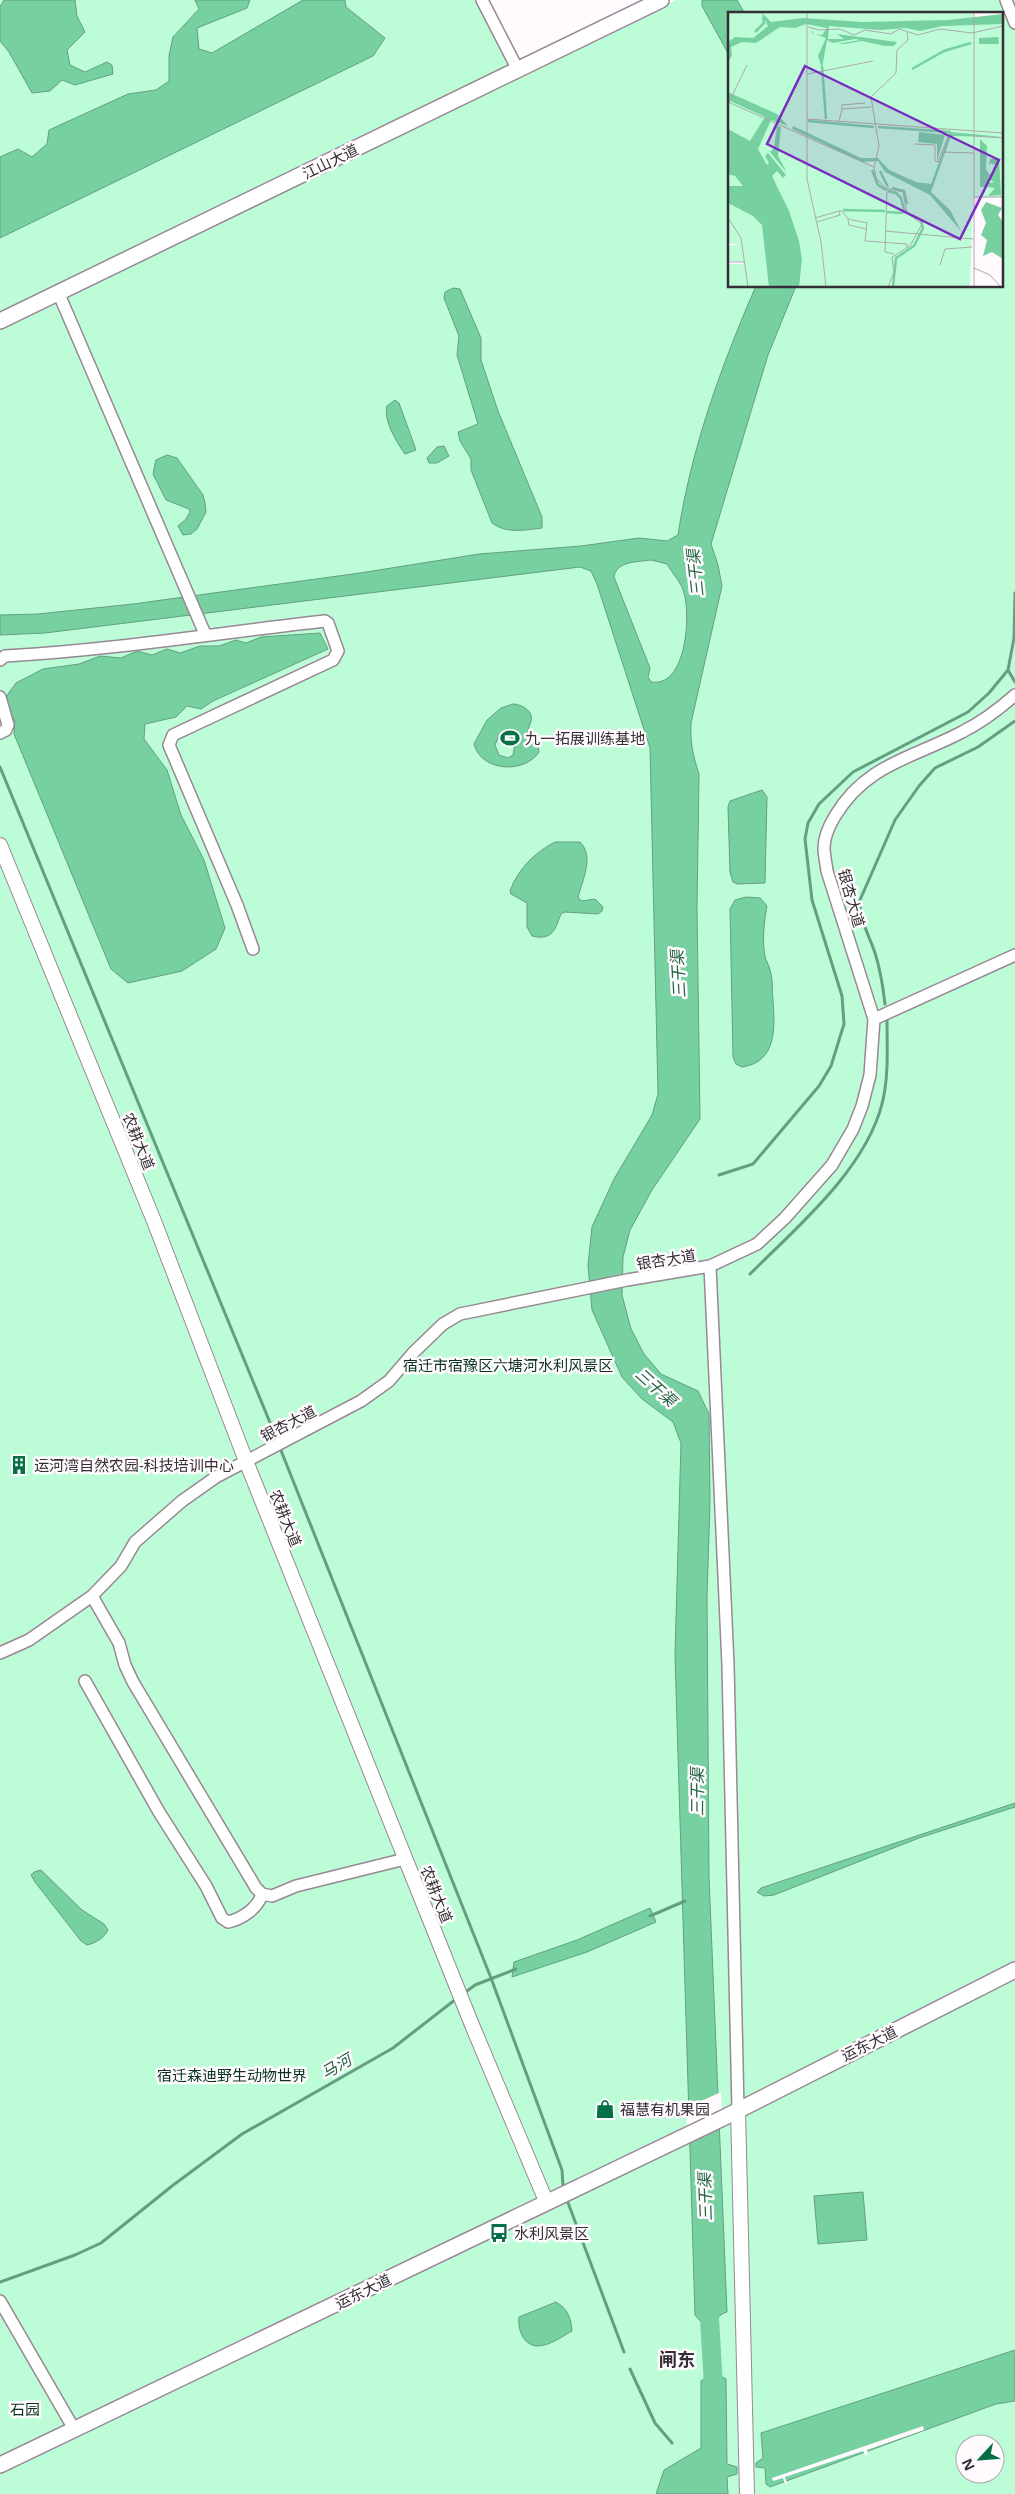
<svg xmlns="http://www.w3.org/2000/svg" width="1015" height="2494" font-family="'Open Sans','Noto Sans SC',sans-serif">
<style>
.green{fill:#bcfdd7;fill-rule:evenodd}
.water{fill:#77d0a0;stroke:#639f80;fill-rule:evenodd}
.pier{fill:#fefafd}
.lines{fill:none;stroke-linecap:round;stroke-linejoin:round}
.stream{stroke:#639f80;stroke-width:3}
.river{stroke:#77d0a0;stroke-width:19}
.minor-casing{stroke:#988794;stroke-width:14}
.tertiary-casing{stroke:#988794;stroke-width:16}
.secondary-casing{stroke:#988794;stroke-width:18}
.minor{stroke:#fff;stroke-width:11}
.tertiary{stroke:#fff;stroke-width:14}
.secondary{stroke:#fff;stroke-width:15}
.labels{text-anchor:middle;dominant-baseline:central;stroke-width:5;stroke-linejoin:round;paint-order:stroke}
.street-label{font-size:15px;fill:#352e34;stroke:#fefafd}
.poi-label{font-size:15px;fill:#352e34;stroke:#fefafd;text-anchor:start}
.park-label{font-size:15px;fill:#0a321f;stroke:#fefafd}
.water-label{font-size:16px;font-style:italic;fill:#226444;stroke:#fefafd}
.quarter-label{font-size:18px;font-weight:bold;fill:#352e34;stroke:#fefafd}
.inset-river{fill:none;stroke:#77d0a0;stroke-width:2.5}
.inset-road{fill:none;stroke:#aea8ad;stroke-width:1}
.view{fill:#7b2cbf;fill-opacity:0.15;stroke:#7b2cbf;stroke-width:2.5}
.inset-edge{fill:none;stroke:#352e34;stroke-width:2.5}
</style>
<rect width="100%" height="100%" fill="#fefafd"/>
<path class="green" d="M0,0H484L522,75L676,0H1015V2494H0ZM729,14H1001V286H729ZM965,2444H995V2474H965Z"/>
<path class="water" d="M4,0H75L77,16L85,32L67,50L70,65L85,72L107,62L112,65L113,74L75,85L62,80L50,91L32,93L9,52L0,41V7Z
M195,0H250L247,8L197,28L199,49L212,53L303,0H345L346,7L385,38L373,56L0,238V157L18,149L32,157L47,144L49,130L128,94L156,90L169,81V56L173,37L199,9Z
M702,0H737L745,14H729V55L702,6Z
M756,286H796L768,355L711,544L718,565L722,586L691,723C690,742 693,756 699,774L697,908L700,1119L652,1190L630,1230L623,1257L622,1295L631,1329L644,1354L661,1374L698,1391L709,1414L710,1503L707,1596L709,1877L727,2312C714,2316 714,2325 714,2337H704L703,2324L695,2315L675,1655L681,1443L673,1422L642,1399L622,1377L592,1310L588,1265L592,1227L614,1179L652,1115L658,1094L650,748L597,584L591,571L580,567L45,633L0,635V615L38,614L133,604L360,573L479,554L581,546L639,538L667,541L678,535C691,449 721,366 756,286ZM651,560L667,564C672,573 682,583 684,593C691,617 686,688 651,682L648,677L650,668L614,577C616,561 638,562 651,560Z
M453,288L460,289L481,338V360L498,411L542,517V528C525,530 507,534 492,523L471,470V459L460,441L458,432L478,424L457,355L459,336L444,298L445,292Z
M395,400L399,403L416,450L405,454C397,443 383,420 387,406Z
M444,446L449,456L437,463H429L427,458L437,447Z
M167,455L177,458L203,495L205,503L206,512L197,529L191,534L183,535L178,526L186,519L190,512L189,509L166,500L153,474L156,460Z
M320,633L328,649L213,701L201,709L187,706L176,717L145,724L144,739L167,770L181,815L204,860L225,928L216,949L182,971L128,983L111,969L14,734L15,721L5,704L8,694L16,683L43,669L79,664L100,656L121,658L137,651L152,655L167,649L180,653L200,646H219L236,640L246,643L261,637Z
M513,704C521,704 534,711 531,721C530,725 528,729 527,733L538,744L539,752C525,774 481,772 474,744L487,720L501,708ZM503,734L510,735L515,744L513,755L508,758L499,755L495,745L499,736Z
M762,790L767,797L765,883L737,884L733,882L730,872L728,807L730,801Z
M555,842H580C595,857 582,880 578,898L582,901L595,899L603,907L602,911L598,914L565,912L561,914C555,929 553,941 532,936L527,927V903L511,894L510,891C518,869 534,853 555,842Z
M746,897L760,898L767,906C764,922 762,940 765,956C766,961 769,965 770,970C773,979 772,991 773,1000C775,1028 777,1062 742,1067L736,1064L733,1057L730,909L735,900Z
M1015,1803V1807L919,1838L774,1895L764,1896L757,1892L761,1888Z
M41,1870L82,1910L104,1924L108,1930C104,1938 96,1943 87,1945L81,1941L35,1882L31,1875L34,1872Z
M650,1908L656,1922L587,1952L512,1977L514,1962L577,1940Z
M863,2192L867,2240L818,2244L814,2196Z
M556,2302C568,2309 571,2318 572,2331C559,2338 538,2355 525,2340C520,2333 518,2326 519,2317Z
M1015,2350V2401L996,2404L770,2487L766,2484L765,2468L756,2467V2463L763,2458L761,2433Z
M711,2369H716L719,2375L726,2379L727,2464L737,2467V2474L727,2477L728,2494H656L664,2470L701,2448V2381L709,2376Z"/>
<path class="pier" d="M721,2092L722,2120L687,2137L686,2108Z
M923,2426L924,2430L867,2450L868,2454L865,2455L863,2451L785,2477L787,2483L785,2484L783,2478L773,2481L772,2478Z"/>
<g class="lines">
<path class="stream" d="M1008,670L1015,682
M0,767L278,1442
M885,1004C883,986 880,969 875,953C869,935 859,919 860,900L895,820L919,786L935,768L978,747L1015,721
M719,1175L753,1164L819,1086L831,1066L844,1024L842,996L812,900L805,839L808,823L819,804L853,772L968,712L989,693L1008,670L1014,638L1015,593
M750,1274C797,1227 865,1170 882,1104C889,1077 887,1047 887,1020
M280,1448L491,1978L562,2170L563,2186
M650,1916L685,1901
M463,1994L475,1985L516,1969
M567,2200L624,2352
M0,2282L75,2255L101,2243L172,2186L242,2134L393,2048L456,1999
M630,2369L655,2423L672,2443"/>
<path class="river" d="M709,2311L714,2394"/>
<g class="minor-casing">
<path id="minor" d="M482,0L518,70
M1006,0L1015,23
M58,292L205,634
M0,660L5,656C112,650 218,633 325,621L328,623L338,651L333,660L173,735L169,745L237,905L253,949
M0,697L8,725L6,730L0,733
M874,1019L1015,955
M710,1266L728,1665L738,2109
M92,1596L119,1643L125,1665L133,1682L256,1888L262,1894L272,1896L296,1886L405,1859
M0,1653L29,1640L92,1596L121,1566L135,1542L182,1501L216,1477L361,1401L389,1381L413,1353L443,1324L460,1314L627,1280L710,1266L757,1244L785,1218L832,1165L853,1129L862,1106L870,1075L874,1019L827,871C826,863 824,855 824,848C824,836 829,826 835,816C866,764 913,758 962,732C982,722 998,710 1015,695
M85,1681L159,1812L206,1886L222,1918L228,1922C242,1919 258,1908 262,1894
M0,2301L74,2429"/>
</g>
<g class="tertiary-casing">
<path id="tertiary" d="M0,845L154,1221L246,1461L472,2025L546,2201
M738,2109L747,2494"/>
</g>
<g class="secondary-casing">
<path id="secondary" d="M0,321L661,0
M0,2465L725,2117L1015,1970"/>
</g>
<use href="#minor" class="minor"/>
<use href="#tertiary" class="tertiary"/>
<use href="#secondary" class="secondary"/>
</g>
<defs>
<g id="stadium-bare" transform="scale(1.5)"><path d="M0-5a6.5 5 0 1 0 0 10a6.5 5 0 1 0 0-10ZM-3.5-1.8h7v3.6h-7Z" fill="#066f46" stroke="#fefafd" stroke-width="2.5" paint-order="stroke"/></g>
<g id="building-bare" transform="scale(1.5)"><path d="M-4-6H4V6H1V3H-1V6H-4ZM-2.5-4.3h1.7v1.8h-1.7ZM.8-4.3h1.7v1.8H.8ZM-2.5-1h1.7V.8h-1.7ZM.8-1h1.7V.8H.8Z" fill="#066f46" stroke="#fefafd" stroke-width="2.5" paint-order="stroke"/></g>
<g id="shop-bare" transform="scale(1.5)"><path d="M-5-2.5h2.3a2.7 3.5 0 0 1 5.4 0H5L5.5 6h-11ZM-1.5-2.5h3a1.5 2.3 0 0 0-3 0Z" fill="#066f46" stroke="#fefafd" stroke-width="2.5" paint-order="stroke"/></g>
<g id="bus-bare" transform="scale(1.5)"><path d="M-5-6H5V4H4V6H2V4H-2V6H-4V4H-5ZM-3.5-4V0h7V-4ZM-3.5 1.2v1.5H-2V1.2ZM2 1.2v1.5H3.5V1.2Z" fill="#066f46" stroke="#fefafd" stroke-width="2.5" paint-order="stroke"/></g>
</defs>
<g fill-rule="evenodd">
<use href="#stadium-bare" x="510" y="738"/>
<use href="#building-bare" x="19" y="1465"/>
<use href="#shop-bare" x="605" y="2109"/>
<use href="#bus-bare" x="499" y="2233"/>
</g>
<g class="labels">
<g class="street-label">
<text transform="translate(330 161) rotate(-26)">江山大道</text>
<text transform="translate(852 898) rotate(74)">银杏大道</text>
<text transform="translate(139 1141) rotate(68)">农耕大道</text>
<text transform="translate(666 1259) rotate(-9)">银杏大道</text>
<text transform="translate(288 1423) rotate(-27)">银杏大道</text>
<text transform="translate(286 1518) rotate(68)">农耕大道</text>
<text transform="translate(437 1894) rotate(68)">农耕大道</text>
<text transform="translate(869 2043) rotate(-26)">运东大道</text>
<text transform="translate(363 2291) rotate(-26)">运东大道</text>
</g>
<g class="poi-label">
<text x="525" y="738">九一拓展训练基地</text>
<text x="34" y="1465">运河湾自然农园-科技培训中心</text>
<text x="620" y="2109">福慧有机果园</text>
<text x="514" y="2233">水利风景区</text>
</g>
<g class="park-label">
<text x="508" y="1365">宿迁市宿豫区六塘河水利风景区</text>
<text x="232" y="2075">宿迁森迪野生动物世界</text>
<text x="25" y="2409">石园</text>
</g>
<g class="water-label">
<text transform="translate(695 573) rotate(-96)">三干渠</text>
<text transform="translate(678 974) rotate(-93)">三干渠</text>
<text transform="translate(656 1387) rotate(42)">三干渠</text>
<text transform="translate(697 1792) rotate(-90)">三干渠</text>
<text transform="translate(336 2066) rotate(-30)">马河</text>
<text transform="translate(705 2197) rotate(-92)">三干渠</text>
</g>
<g class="quarter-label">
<text x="677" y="2359">闸东</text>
</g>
</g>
<g transform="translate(728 12)">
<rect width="275" height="275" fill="#fefafd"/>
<path d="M0,0H245V6L275,2V185L245,186L242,275H0V252H15L14,249H0V234L12,232H0Z" fill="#bcfdd7"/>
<path d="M33,0L43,10L75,6L134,10L220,8L275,2V12L215,14L192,19L178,16L152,18L101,14L100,27H116L109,22L169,30L166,34H157L134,29L117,32H109L132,28L127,27L105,31L99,28L94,56L90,44L98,26L84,21L83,17L86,22L94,23L99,16L78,12L67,16L52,15L28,31L14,30L3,35L4,44L0,49V30L7,25L25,26L40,14ZM270,25L271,32H251V26ZM0,80L49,102L60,114L43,108L30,137L39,153L41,151L37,144L40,141L58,163L55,166L49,159L44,164L61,199L71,229L74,247L71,275H41L34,213L25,204L0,191V174H15L7,164L0,162V117L22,129L37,105L0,88ZM49,114L53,115L50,144L59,161L42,140L46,136ZM65,114L133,146H150L161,158L188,170L203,172L222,120L275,125L223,124L203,180L222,198L233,219L202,183L157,160L150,149L134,150L64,117ZM191,120L217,123L209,149V132L190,130ZM252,127L259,134L258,157L262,163L268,154L263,151L261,154L262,147L271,146L273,183L260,184L267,176L260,175L261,171L266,170L261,167V162L259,175H252ZM258,190L274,196L270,203L275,210V247L264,240L255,244L259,228L253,223L258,211L253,198Z" fill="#77d0a0"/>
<path class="inset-river" d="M27,20L36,11L35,5M94,54L98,107M184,57L216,39L243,31M80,109L146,115M150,115L223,120M144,158L150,173L158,178M152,159L160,175M164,176L176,179L179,192M160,179L168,181L173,186L177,201M115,198L157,199M159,200L175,201M165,275L168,246L186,234L195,216L193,208L184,203"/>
<path class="inset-road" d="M79,0V167L93,230L98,275M246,0V275M80,15L91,18L112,17L126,23L137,18L163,22L171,17L190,23L212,17L244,21L275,14M80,62L145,49M0,90L146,155M1,90L19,53M114,97V93L137,91M79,107L275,121M111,109L114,97L143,95M246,124L275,126M187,132L207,133V149L210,150L220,124L214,121V117M214,140L246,141M159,177L157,240L166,242M246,185H275M111,199H114L120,207L139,211L137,229L179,232V236M0,206L13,226L20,275M87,206L111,199L112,203L89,210M120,208L121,213L138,217M157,219L245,227M0,250H16M212,253L217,237L244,235M246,256L262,263L273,275M160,275L166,260L164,245L182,234L194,212L179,201L175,180L157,176L148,166L146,155L151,134L143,85L168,61L169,38L180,28L179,20"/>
<path class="view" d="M77,54L271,148L232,227L39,132Z"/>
<rect width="275" height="275" class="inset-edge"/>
</g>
<g transform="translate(980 2459) rotate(244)"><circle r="24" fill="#fefafd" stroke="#aea8ad"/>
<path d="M0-4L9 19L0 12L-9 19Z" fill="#066f46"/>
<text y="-8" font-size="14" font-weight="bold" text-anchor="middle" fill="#352e34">N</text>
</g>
</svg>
